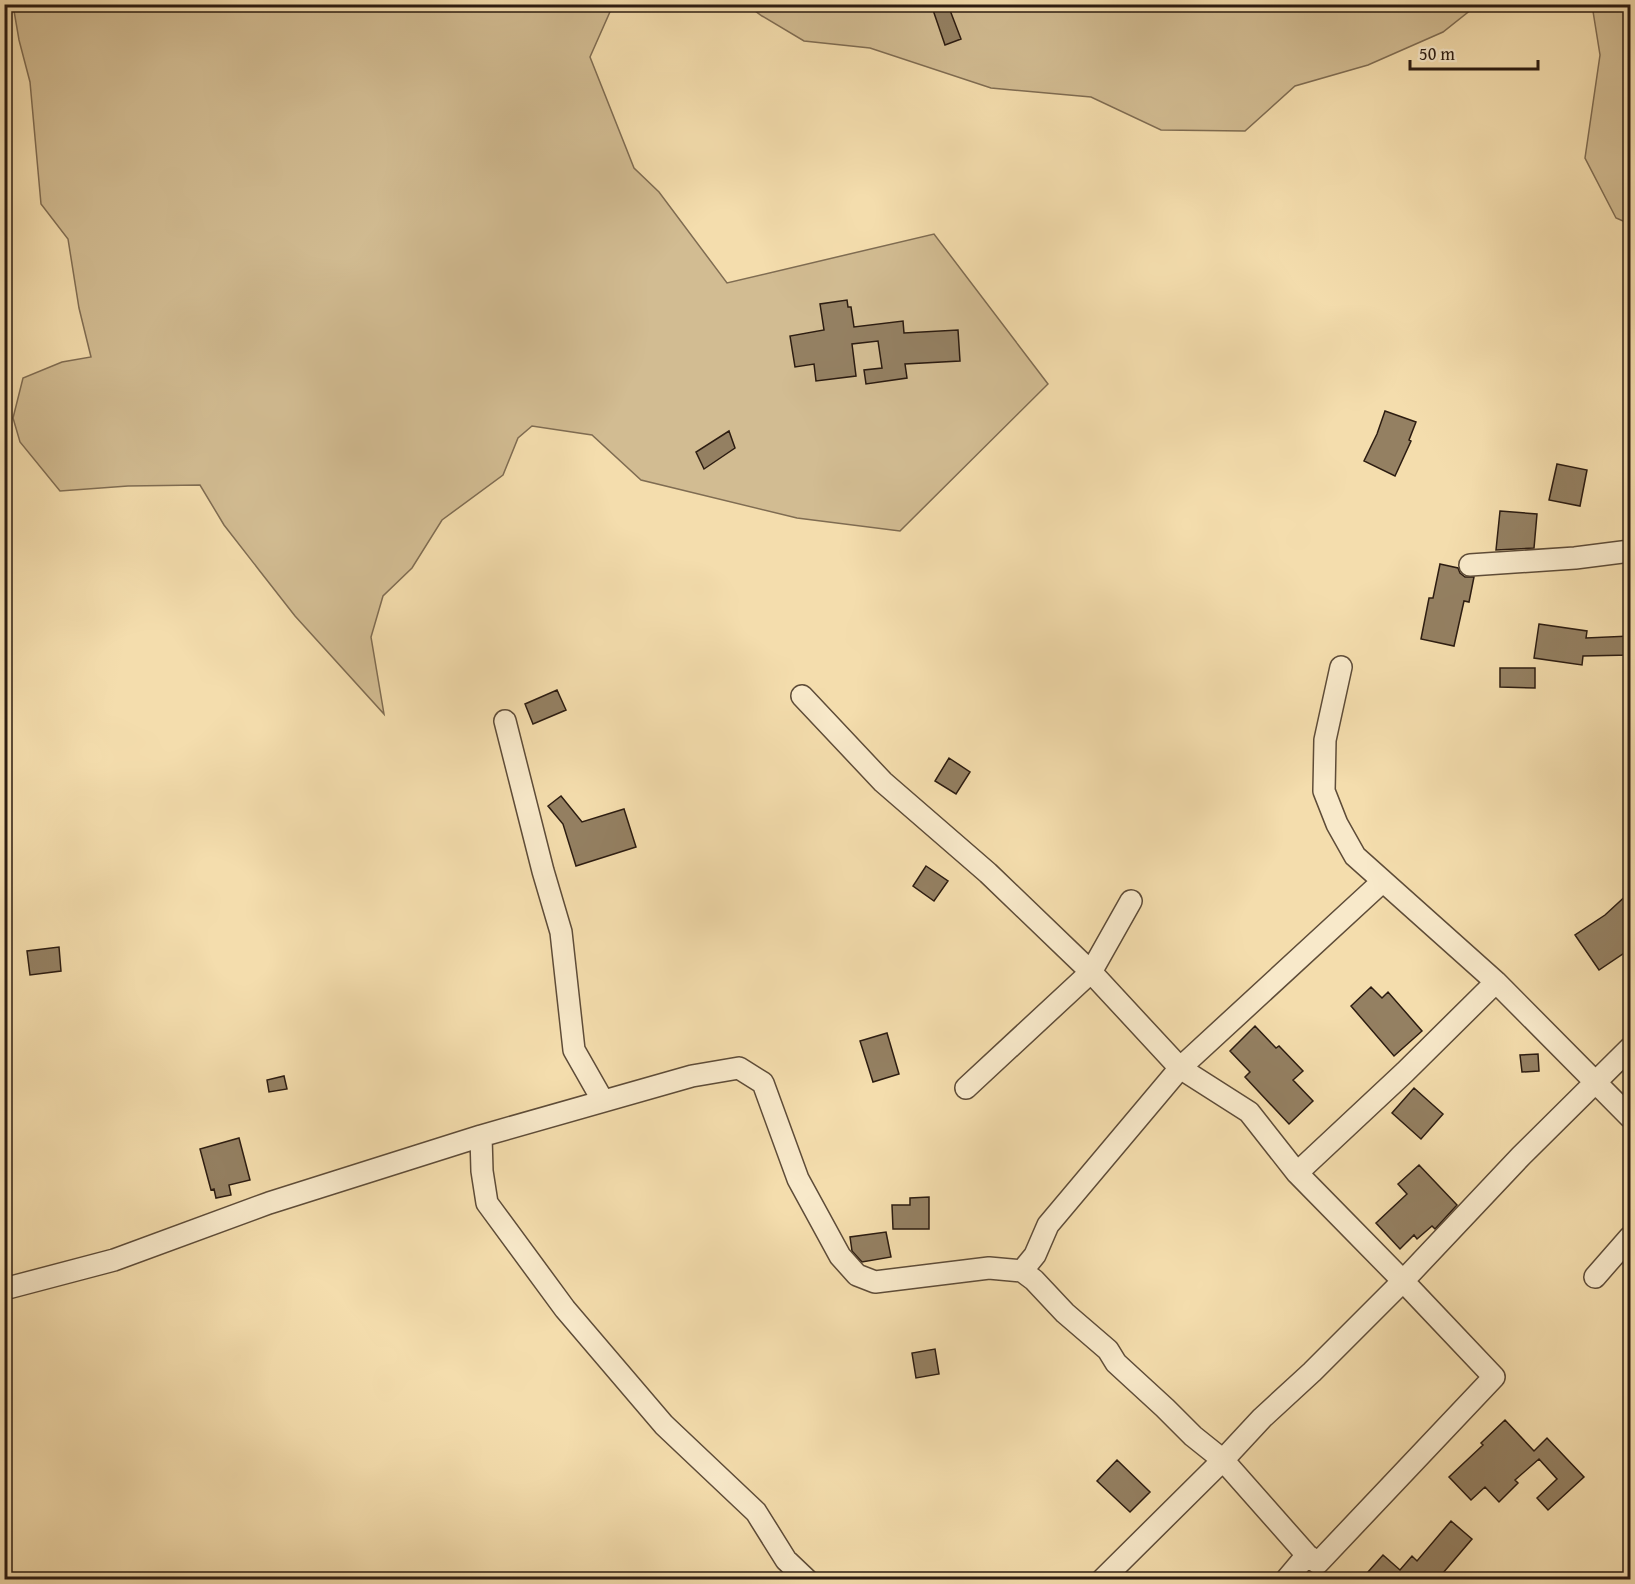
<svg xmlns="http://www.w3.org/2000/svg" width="1635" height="1584" font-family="'Gentium Book Plus',serif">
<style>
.green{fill:#d2bc92;stroke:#7f6c52;stroke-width:1.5}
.building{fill:#948062;stroke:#2c1c11;stroke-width:1.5}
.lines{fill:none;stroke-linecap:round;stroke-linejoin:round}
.minor-casing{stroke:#5e4c38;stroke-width:24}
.minor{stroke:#f8e9ca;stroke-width:21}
</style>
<rect width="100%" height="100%" fill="#f4ddad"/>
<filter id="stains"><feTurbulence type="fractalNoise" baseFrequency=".00333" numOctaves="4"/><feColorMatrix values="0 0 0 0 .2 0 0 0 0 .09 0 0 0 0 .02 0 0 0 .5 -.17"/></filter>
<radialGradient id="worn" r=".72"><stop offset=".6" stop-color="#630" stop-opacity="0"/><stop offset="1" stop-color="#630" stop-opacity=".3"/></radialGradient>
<path class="green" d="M13,5H613L590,57L634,168L659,192L727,283L934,234L1048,384L900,531L797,518L641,480L592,435L532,426L518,438L503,475L442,520L412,568L383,596L371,637L384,714L295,616L259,570L224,525L200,485L128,486L60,491L20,442L13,418L23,378L62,362L91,357L79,308L68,239L41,204L30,82L19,40Z
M747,5H1477L1443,32L1368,65L1295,86L1245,131L1161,130L1091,97L991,88L870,48L804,41L762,16Z
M1592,5H1630V224L1616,218L1585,158L1600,55Z"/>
<path class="building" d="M948,5L961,39L945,45L933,10Z
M847,300L848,307H851L854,327L903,321L904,333L958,330L960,361L905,364L907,378L866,384L864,370L882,368L878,341L852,344L856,376L816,381L814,364L795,367L790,336L824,330L820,304Z
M1385,411L1416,422L1409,440L1411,441L1395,476L1364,461L1377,434Z
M729,431L735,448L704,469L696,452Z
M1557,464L1587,470L1580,506L1549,500Z
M1500,511L1537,514L1534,548L1496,550Z
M1440,564L1458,568L1460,573L1465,577H1474L1469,602L1464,601L1454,646L1421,639L1429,598H1433Z
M1539,624L1587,631L1586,638L1630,636V655L1583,656L1582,665L1534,658Z
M1500,668H1535V688L1500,687Z
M557,690L566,710L533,724L525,704Z
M949,758L970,772L956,794L935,781Z
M561,796L582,822L624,809L636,847L576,866L563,824L548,806Z
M926,866L948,881L934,901L913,886Z
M1630,892V949L1599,970L1575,935L1605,915Z
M59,947L61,971L30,975L27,951Z
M1371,987L1382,998L1388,992L1422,1031L1394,1056L1351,1006Z
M1255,1026L1276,1048L1279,1046L1303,1071L1293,1080L1313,1101L1289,1124L1245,1077L1250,1072L1230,1051Z
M887,1033L899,1074L873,1082L860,1041Z
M1538,1054L1539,1071L1522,1072L1520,1055Z
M284,1076L287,1089L269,1092L267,1080Z
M1414,1088L1443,1114L1421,1139L1392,1113Z
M239,1138L250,1180L229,1185L231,1195L216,1198L214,1189L211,1190L200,1149Z
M1419,1165L1457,1205L1435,1229L1432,1226L1417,1239L1414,1235L1400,1249L1376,1223L1407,1194L1398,1184Z
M929,1197V1229H893L892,1205H910V1198Z
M886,1232L891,1257L862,1262L852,1251L850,1237Z
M935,1349L939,1374L916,1378L912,1353Z
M1505,1420L1534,1451L1547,1438L1584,1477L1548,1510L1537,1498L1557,1479L1539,1459L1515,1480L1518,1483L1499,1502L1485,1487L1471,1500L1449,1477L1483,1445L1481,1443Z
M1117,1460L1150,1492L1130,1512L1097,1481Z
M1451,1521L1472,1539L1437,1580H1376L1368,1572L1383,1555L1400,1570L1412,1556L1417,1561Z"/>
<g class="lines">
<g class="minor-casing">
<path id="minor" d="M1470,565L1575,558L1630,551
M1341,667L1325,740L1324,791L1337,824L1355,856L1496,982L1630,1117
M802,696L883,782L988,873L1091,972L1180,1068L1249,1112L1297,1173L1403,1281L1494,1377L1318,1563L1307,1555
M505,721L543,871L561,932L574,1050L603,1101
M966,1088L1091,972L1131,901
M481,1136L692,1076L739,1068L763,1083L798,1179L840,1256L857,1275L875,1282L989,1268L1022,1271L1034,1280L1065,1313L1108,1350L1116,1363L1165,1408L1193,1436L1223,1460L1307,1555L1286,1580
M1297,1173L1405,1072L1496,982
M1022,1271L1035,1255L1048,1225L1180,1068L1383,881
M1595,1277L1630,1237
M4,1289L114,1260L269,1203L481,1136L482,1171L487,1203L565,1309L664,1425L756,1512L786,1560L807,1580
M1102,1580L1223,1460L1262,1418L1312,1372L1403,1281L1521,1156L1630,1048"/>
</g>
<use href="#minor" class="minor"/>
</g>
<rect width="1635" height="1584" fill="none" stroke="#f4ddad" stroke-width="24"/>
<rect x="6" y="6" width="1623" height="1572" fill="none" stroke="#2c1c11" stroke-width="3"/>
<rect x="12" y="12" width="1611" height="1560" fill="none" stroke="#2c1c11" stroke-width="1.5"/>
<path d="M1410 60v9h128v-9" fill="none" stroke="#2c1c11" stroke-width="3"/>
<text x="1419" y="60" font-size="18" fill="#2c1c11" stroke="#f8e9ca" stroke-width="4.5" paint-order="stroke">50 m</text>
<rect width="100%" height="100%" filter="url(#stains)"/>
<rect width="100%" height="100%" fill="url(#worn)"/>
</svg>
